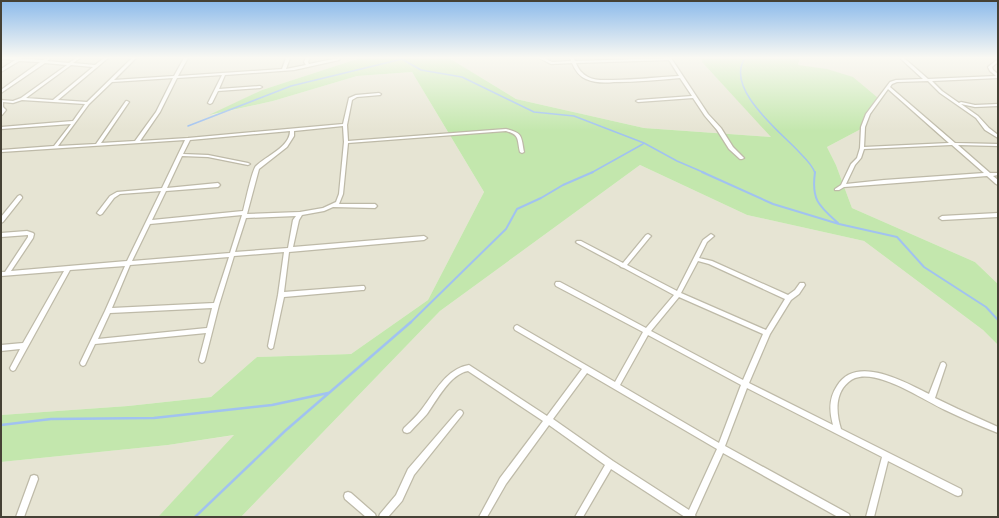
<svg xmlns="http://www.w3.org/2000/svg" width="999" height="518" font-family="'Exo 2',sans-serif">
<style>
.residential{fill:#e6e4d3}
.green{fill:#c3e7ad}
.lines{fill:none;stroke-linecap:round;stroke-linejoin:round}
.stream-far2{stroke:#a1c2f0;stroke-width:1.5}
.stream-far1{stroke:#a1c2f0;stroke-width:2}
.stream{stroke:#a1c2f0;stroke-width:2.5}
.street-casing{stroke:#bebaa8;stroke-width:2.5}
.street{fill:#fff;fill-rule:evenodd}
</style>
<rect width="100%" height="100%" fill="#f3f1e5"/>
<path class="residential" d="M1,58H360L262,90L211,115L273,101L357,76L412,72L484,192L428,300L351,354L257,357L211,397L128,406L1,415Z
M449,58H702V62L772,137L644,128L516,99Z
M800,58H998V284L975,262L852,208L836,165L827,147L861,129L798,65Z
M640,165L747,215L864,241L983,330L998,345V517H241L440,311Z
M235,435L158,517H1V462L168,445Z"/>
<path class="green" d="M360,58H449L516,99L644,128L771,137L702,62V58H800L798,65L827,69L853,77L878,98L861,129L827,147L836,165L852,208L975,262L998,284V345L983,330L864,241L747,215L640,165L440,311L241,517H158L234,435L168,445L1,462V415L128,406L211,397L257,357L351,354L428,300L484,192L412,72L357,76L273,101L209,115L262,90Z"/>
<g class="lines">
<path class="stream-far2" d="M400,58L421,70L462,77L534,112L574,116L644,143L677,161L705,173
M745,58C724,89 782,133 800,153C806,159 813,166 815,173
M188,126L291,86L402,59
M591,173L643,144"/>
<path class="stream-far1" d="M702,172L773,204L839,224L897,237L924,267L986,307L998,320
M815,172C811,200 819,206 838,223
M410,323L506,229L517,209L541,198L563,185L593,172"/>
<path class="stream" d="M1,425L51,419L154,418L272,405L328,393
M195,517L285,431L411,322"/>
<g class="street-casing">
<path id="street" d="M1,58H19L43,60L47,58H51L47,61L69,63L76,58H80L73,63L95,65L104,58H108L58,100L87,102L132,58H136L114,80L174,76L184,58H188L178,76L282,69L286,58H290L286,69L306,65L304,62L306,58H310L308,62L309,64L338,58L340,59L339,60L294,70L225,75L219,89L260,86L262,87L260,88L218,91L212,103L210,104L208,103L222,75L177,78L160,112L140,141L188,138L343,124L349,98L356,95L379,93L381,94L380,95L357,97L352,100L347,125L348,141L506,129C523,133 521,136 524,152L522,153L520,152C517,139 520,135 506,131L348,143L343,194L339,204H375L377,206L375,208L333,207L324,211L302,215L299,220L293,247L424,236L427,238L424,240L289,252L284,292L362,286H364L365,288L364,290H362L284,297L273,348L271,349L269,348L268,346L278,295L284,252L234,256L219,305L205,360L204,362L202,363L200,362L199,360L206,333L95,344L85,365L83,366L81,365L80,363L105,311L125,266L70,270L15,370L13,371L11,370L10,368L20,349L1,351V345L23,343L64,271L1,276V272H5L28,237V235L1,237V233L27,231L33,233L34,234L33,238L11,271L127,261L161,191L120,194L114,198L102,214L100,215L97,213L110,196L117,192L162,188L185,140L1,152V150L54,146L71,124L1,129V127L73,121L85,104L22,100L13,103L3,102V107L6,110L2,115H1L2,110L1,109V100L13,101L21,98L67,65L45,63L1,93V90L40,62L19,61L1,72V69L15,60L1,59ZM71,65L93,67L53,100L26,98ZM173,78L156,112L135,141L101,143L129,102L127,101H126L96,144L58,146L89,104L112,82ZM343,126L344,142L339,194L336,202L323,208L300,212L247,214L259,169L287,147L294,136V131ZM290,131C290,147 266,156 256,166C252,170 245,204 243,211L152,220L166,191L218,187L220,185L218,183L167,188L182,156L208,157L248,165L250,164L248,163L208,155L183,154L190,140ZM242,215L230,253L132,261L150,224ZM296,216L293,220L288,248L235,252L246,218ZM229,257L214,303L112,308L130,265ZM212,308L207,328L98,339L110,313Z
M539,58H544L552,62L571,61L570,58H574L575,61L671,58L708,114L721,128L733,147L744,158L742,159H740L729,149L717,130L705,116L693,98L638,102L636,101L638,100L692,96L680,78C658,80 636,82 614,82C605,83 595,83 586,79C579,76 575,70 572,63L551,64ZM669,60L679,76C657,77 635,80 613,80C605,80 595,81 588,77C582,74 578,69 576,63Z
M900,58H904L928,79L996,76L990,71L988,67L998,59V62L992,67L993,70L998,74V78L932,81L942,91L959,103L961,102L975,105L998,104V106L975,107L961,104L978,116L989,128L998,135V138L985,130L976,118L940,93L928,81L897,82L892,84L890,87L955,143L998,144V146L958,145L990,173H998V175L993,176L998,180V185L996,184L987,176L884,184L844,187L839,190H835V189L841,185L851,164L857,158L860,148L861,127L866,114L890,82L896,80L923,79ZM888,89L949,143L864,147L865,127L870,114ZM951,145H952L984,173L884,180L846,184L855,165L861,158L864,149Z
M20,195L22,197V198L3,222L1,223V217L18,196Z
M998,213V217L942,220L939,218L942,216Z
M648,234L651,236L650,237L627,265L677,291L703,240L711,234L714,236L707,242L699,258L712,261L788,295L795,290L800,283H804L805,285L799,294L791,300L770,334L749,383L833,425C829,411 829,398 837,386C856,354 905,382 929,394L941,363L943,362L945,363L946,365L935,398L958,409L998,427V433C980,426 962,418 945,410C924,400 878,369 855,378C850,380 846,384 843,388C835,400 837,416 841,429L961,489L962,492L961,495L958,496L955,495L888,461L874,517H866L882,457L747,388L725,446L849,514L850,517H838L723,453L695,515L696,517H685L611,469L583,517H575L605,465L549,425L506,484L487,517H479L500,478L543,421L468,371C450,374 437,400 427,414C422,420 415,426 410,432L407,433L404,432L403,430L404,428C410,422 417,416 422,409C435,392 446,369 469,365L547,416L582,369L515,330L514,328L515,326L517,325L615,382L643,332L556,286L555,284L556,282H560L646,328L674,295L624,268L621,267L620,266L577,243L576,242L577,241H581L623,263L646,235ZM698,261L709,264L785,299L766,330L681,293ZM679,297L763,334L743,380L651,331ZM648,335L741,385L719,443L620,385ZM587,373L717,449L689,510L613,461L553,419Z
M460,410L462,411L463,413L462,415L414,475L402,501L388,517H379L380,514L396,495L408,469L458,411Z
M34,475L37,476L38,479L24,517H16L31,476Z
M348,492L351,493L375,514L376,517H366L345,499L344,496L345,493Z"/>
</g>
<use href="#street" class="street"/>
</g>
<linearGradient id="sky" x2="0" y2="1"><stop stop-color="#8bbaeb"/><stop offset="0.44" stop-color="#faf9f3"/><stop offset="1" stop-color="#faf9f3" stop-opacity="0"/></linearGradient>
<rect width="999" height="131" fill="url(#sky)"/>
<rect width="999" height="518" fill="none" stroke="#454135" stroke-width="4"/>
</svg>
